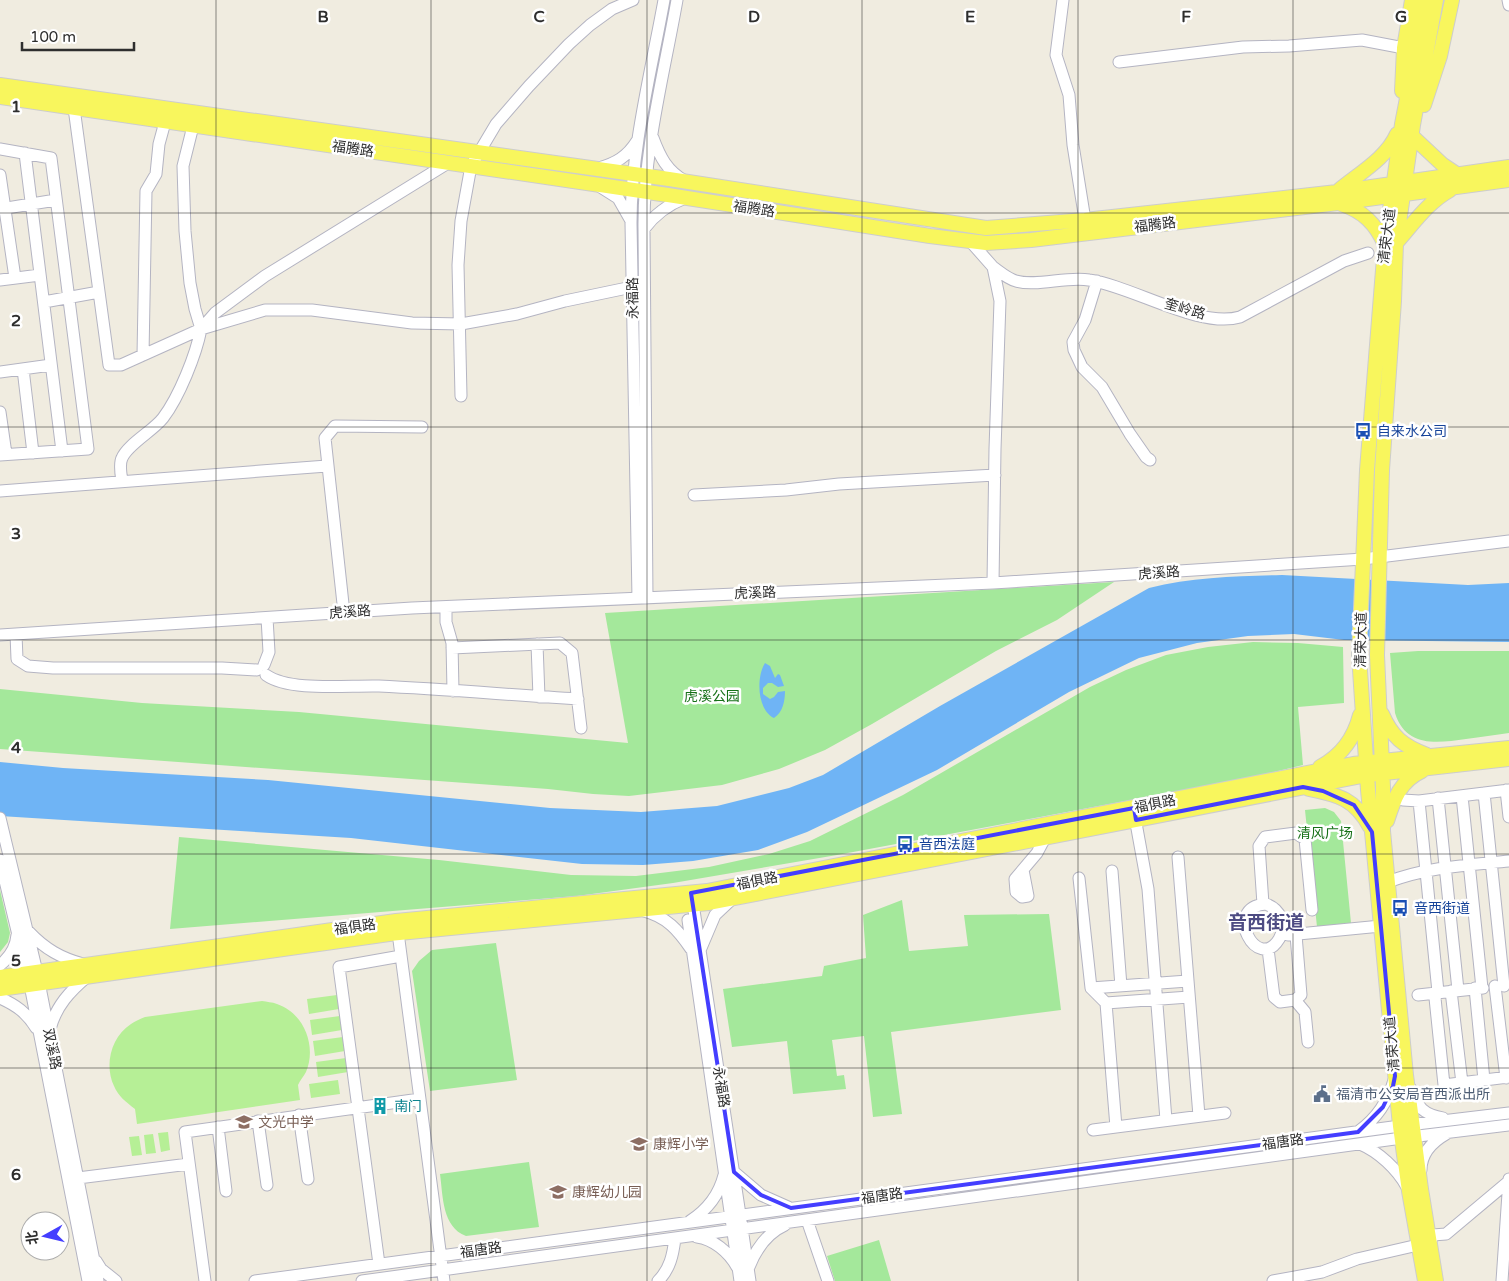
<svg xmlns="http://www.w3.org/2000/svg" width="1509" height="1281" font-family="'Varela Round','Noto Sans SC',sans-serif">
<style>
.green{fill:#a4e89b}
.pitch{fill:#b6ef96}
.water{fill:#6fb4f5}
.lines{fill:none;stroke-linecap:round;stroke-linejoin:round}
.minor-casing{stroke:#b4b4c2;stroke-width:13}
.major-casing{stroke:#cdcdcd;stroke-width:16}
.minor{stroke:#fff;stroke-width:11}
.major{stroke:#f8f65d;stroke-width:14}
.marked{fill:none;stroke:#443eff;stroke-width:4;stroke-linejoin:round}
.grid{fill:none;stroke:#2e2e2e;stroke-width:1;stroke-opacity:0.55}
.labels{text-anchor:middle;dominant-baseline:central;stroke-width:5;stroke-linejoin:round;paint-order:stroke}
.street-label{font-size:14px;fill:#2e2e2e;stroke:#fff}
.transit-label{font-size:14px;fill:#164399;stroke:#fff;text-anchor:start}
.park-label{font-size:14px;fill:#177118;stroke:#fff}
.service-label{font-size:14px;fill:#4e5e75;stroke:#fff;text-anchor:start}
.culture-label{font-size:14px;fill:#0d838f;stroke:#fff;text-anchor:start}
.education-label{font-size:14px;fill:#785e54;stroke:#fff;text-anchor:start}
.district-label{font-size:19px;font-weight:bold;fill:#4d4b82;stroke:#fff}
.grid-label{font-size:16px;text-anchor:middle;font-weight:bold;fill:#2e2e2e;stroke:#fff;stroke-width:5;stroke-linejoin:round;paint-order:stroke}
</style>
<rect width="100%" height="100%" fill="#f0ece0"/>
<path class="green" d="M1114,582L1057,620L996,651L872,724L825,750L779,769L722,785L629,796L593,794L548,789L0,749V689L142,703L299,712L628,743L605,613Z
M1253,642L1298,643L1343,647L1344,703L1298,707L1303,765L1254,777L837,855L673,883L577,896L170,929L179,837L439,860L571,875L636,876L709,867L769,854L810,841L903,795L1090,687L1126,670L1166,655L1208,647Z
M1418,651H1509V733C1495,735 1481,737 1466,739C1437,743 1406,748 1395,713L1390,653Z
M1325,808L1334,812L1341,821L1351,923L1317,927L1305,810Z
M0,890L10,933L8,942L0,952Z
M902,900L909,951L968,946L964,915L1049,914L1061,1010L891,1032L902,1114L873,1117L864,1036L832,1040L837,1076L844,1075L846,1089L793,1094L787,1041L732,1047L723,989L822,976L824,966L866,958L863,915Z
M496,943L517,1080L430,1091L412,971L419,961L432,950Z
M529,1162L539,1227L466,1236C442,1227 443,1196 440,1174Z
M879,1240L891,1281H835L827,1256Z"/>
<path class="pitch" d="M337,995L339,1009L309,1014L307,999Z
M262,1001C267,1002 272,1002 277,1004C304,1013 317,1046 306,1072C304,1076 300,1080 298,1085L300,1100L137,1124L135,1109C126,1102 118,1096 114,1086C104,1065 111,1037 131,1024C135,1021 140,1019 145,1017Z
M340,1016L342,1030L312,1035L310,1020Z
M343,1037L345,1051L315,1056L313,1041Z
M346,1058L348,1072L318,1077L316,1062Z
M338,1080L340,1094L311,1098L309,1084Z
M168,1132L170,1150L161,1152L158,1133Z
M153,1134L156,1153L146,1154L144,1135Z
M139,1136L142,1155L132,1156L129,1137Z"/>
<path class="water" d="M1282,575L1468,585L1509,583V642L1344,640L1294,634L1248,636L1197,643L1139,658L1069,692L937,770L807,832L758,850L693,861L643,865L582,864L351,838L0,816V762L63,768L268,780L550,808L641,812L717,806L789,788L823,775L940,706L1149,588C1193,577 1238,576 1282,575Z
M765,663L770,666L775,678L778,674L780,675L784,686L778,687L772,683H768L763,688V694L770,699L774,697L778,692L785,691C785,701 783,712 774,718C757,710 756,677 765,663Z"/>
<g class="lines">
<g class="minor-casing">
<path id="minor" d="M1063,0L1056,55L1069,95L1073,145L1085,220
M1508,0L1509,5
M1119,62L1243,47L1289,46L1362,40L1404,48
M74,108L109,365H121L201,329L215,313L265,276L448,163
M193,126L183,166L185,231L190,283L195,309L201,329
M653,138C660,157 667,171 685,181
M0,149L51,158L88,449L0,455
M25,153L62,451
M599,168C616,163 627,157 637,141
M0,175L15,278
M599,186L618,198L630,219
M0,209L56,200
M644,229C655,214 667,205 685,198
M970,241L993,267L1000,301L995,449L993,583
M993,267C1000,272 1008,279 1016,281C1036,287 1067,276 1089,280C1132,286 1199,329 1240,317L1344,261L1368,253
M0,280L40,275
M1097,281L1085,320L1073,342L1074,350L1082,367L1102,387L1130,434L1146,457L1150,460
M44,302L99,292
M143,355L146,191L156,174L159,144L165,122
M23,369L33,453
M0,372L51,365
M461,396L458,265L461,221L471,166L496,124L529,86L569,44L590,25L612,9L633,0
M0,412L6,454
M122,481C121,475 119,464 122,458C128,444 153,431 163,418C179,397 196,355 201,329L265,310H312L412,323L461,324L517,314L565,301L632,287
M0,491L327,466
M694,495L786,490L839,484L995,475
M638,598L631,223C631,149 651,72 664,0
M647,598L644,229C643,153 664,74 677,0
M446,607V622L452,643L453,691
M344,613L325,438L335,426L422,427
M16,634L17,659L28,666L53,668H222L257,670
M0,635L412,608L993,583L1363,559L1509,541
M537,644L539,697
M452,648L560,643L572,653L581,728
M264,665L269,652L267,618
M266,675C290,692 348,685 379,686C445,689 511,695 578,699
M1506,790L1509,817
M1509,790L1419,801L1438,992L1435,998L1444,1085L1509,1077
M1484,793L1504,986
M1396,796L1403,800L1419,801
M1462,796L1482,988
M1438,798L1458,990
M1134,812L1148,889L1166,1120
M0,818L37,972L98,1281
M1178,857L1199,1116
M0,860L30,985L88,1281
M1023,870L1028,896L1022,897L1016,892L1015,879L1037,853L1045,838
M1112,871L1121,986
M1079,878L1091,988L1106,1003L1116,1127L1225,1113
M1388,882C1426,867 1469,865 1509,861
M692,897L750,1281
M1263,904L1259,846L1265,837L1296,833L1305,839L1312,910
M1266,904C1280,909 1288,925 1279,939C1258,974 1221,907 1266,904Z
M644,911C667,917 678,930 691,949
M688,920L740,1281
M397,925L444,1281
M29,932C45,949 61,958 83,964
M1288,935L1381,926
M701,948L715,915L732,899
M1268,949L1274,997L1280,1002L1295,1000L1301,995L1296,935
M0,965C10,957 16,948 17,935
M1495,986L1506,1078
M1091,988L1188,981
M1475,988L1484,1080
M1451,991L1462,1083
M1418,995L1483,988
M0,998C16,1005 27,1013 36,1028
M1295,1000L1305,1012L1308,1042
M1106,1003L1189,997
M50,1029C56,1006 70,991 88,976
M1411,1089C1418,1108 1423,1114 1443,1118
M299,1115L308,1179
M258,1121L267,1185
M218,1127L226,1191
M1093,1130L1116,1127
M1359,1131C1377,1118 1388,1102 1394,1080
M1360,1144C1379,1152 1397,1169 1407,1187
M1421,1170C1421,1154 1432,1142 1446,1134
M734,1172L761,1195L788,1207
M78,1178L189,1164
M807,1220L828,1281
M690,1221C707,1210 719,1195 724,1175
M697,1237C713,1239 729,1252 737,1267
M1430,1243L1433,1235L1446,1234L1508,1182
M96,1261L101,1269L116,1281
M379,1264L339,967L401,956
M749,1267C756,1249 767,1233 785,1225
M205,1281L185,1132L420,1099
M255,1281L1400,1126L1509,1113
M362,1281L1402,1138L1509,1125
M658,1281C670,1269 673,1255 675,1238
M1273,1281L1322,1272L1357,1259L1418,1245
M1502,1281L1509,1179"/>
</g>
<g class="major-casing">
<path id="major" d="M0,85L669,179L986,228L1085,220L1337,192L1509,167
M1402,91L1404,48L1412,0
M0,97L668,195L930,236L986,243L1031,240L1338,203L1509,180
M1424,105L1440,56L1452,0
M1412,136L1443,165L1455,173
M1338,191C1358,174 1386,159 1397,134
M1341,204C1363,211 1376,224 1385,245
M1396,243C1413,224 1428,202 1450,190
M1382,714C1392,737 1403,746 1427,755
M1320,767C1341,756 1354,739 1360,715
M1309,789C1339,795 1355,799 1370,827
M1387,821C1394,799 1400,781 1422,771
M0,977L396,921L707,891L1353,764L1509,748
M0,989L389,934L709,903L1367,775L1509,759
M1425,1281L1409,1191L1400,1126L1368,790L1359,655L1367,470L1385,245L1402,124L1426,0
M1436,1281L1421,1189L1406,1075L1383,831V787L1377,655L1382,470L1394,301L1396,244L1413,125L1436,0"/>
</g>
<use href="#minor" class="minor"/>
<use href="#major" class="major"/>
</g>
<path class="marked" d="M1303,787L1323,791L1354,805L1372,832L1395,1076L1393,1086L1383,1107L1358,1132L791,1208L761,1195L734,1172L691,893L1134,808L1136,820Z"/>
<path class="grid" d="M216,0V1281M431,0V1281M647,0V1281M862,0V1281M1078,0V1281M1293,0V1281M0,213H1509M0,427H1509M0,640H1509M0,854H1509M0,1068H1509"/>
<defs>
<g id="bus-bare" transform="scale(1.35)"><path d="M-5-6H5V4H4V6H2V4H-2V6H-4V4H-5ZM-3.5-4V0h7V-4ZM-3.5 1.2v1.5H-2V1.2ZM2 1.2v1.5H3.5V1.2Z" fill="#1a4fb4" stroke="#fff" stroke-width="2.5" paint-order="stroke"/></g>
<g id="civic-bare" transform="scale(1.35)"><path d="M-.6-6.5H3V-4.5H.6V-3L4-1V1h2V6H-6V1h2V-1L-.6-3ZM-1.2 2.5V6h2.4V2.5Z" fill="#5c6f8a" stroke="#fff" stroke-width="2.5" paint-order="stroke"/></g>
<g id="building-bare" transform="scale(1.35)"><path d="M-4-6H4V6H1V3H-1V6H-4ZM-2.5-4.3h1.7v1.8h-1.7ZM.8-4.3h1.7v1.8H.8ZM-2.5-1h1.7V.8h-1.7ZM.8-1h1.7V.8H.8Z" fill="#0f9aa8" stroke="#fff" stroke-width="2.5" paint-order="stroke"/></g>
<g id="school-bare" transform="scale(1.35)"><path d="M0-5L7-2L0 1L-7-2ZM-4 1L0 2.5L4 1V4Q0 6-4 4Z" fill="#8d6e63" stroke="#fff" stroke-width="2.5" paint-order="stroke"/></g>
</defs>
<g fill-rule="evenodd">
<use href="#bus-bare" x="1363" y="431"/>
<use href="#bus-bare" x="905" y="844"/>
<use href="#bus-bare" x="1400" y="908"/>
<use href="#civic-bare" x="1322" y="1094"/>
<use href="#building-bare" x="380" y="1106"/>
<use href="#school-bare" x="244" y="1122"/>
<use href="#school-bare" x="639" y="1144"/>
<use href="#school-bare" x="558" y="1192"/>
</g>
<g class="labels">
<g class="street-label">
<text transform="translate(353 149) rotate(8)">福腾路</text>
<text transform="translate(754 209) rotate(9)">福腾路</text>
<text transform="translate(1155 225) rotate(-7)">福腾路</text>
<text transform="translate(1387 236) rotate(-83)">清荣大道</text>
<text transform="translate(633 298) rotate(-91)">永福路</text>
<text transform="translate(1185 309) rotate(16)">奎岭路</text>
<text transform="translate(1159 573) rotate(-4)">虎溪路</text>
<text transform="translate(755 593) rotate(-2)">虎溪路</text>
<text transform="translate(350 612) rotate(-4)">虎溪路</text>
<text transform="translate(1361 640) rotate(-89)">清荣大道</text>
<text transform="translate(1155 804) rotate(-11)">福俱路</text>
<text transform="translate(757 881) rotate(-11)">福俱路</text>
<text transform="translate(355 927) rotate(-8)">福俱路</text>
<text transform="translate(1392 1044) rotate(-95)">清荣大道</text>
<text transform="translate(52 1049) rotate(79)">双溪路</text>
<text transform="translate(721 1087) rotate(81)">永福路</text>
<text transform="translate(1283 1142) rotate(-8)">福唐路</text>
<text transform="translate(882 1196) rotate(-8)">福唐路</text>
<text transform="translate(481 1250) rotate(-8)">福唐路</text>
</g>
<g class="transit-label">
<text x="1377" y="431">自来水公司</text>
<text x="919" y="844">音西法庭</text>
<text x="1414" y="908">音西街道</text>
</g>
<g class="park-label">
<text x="712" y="696">虎溪公园</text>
<text x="1325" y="833">清风广场</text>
</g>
<g class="service-label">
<text x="1336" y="1094">福清市公安局音西派出所</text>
</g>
<g class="culture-label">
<text x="394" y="1106">南门</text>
</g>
<g class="education-label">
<text x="258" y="1122">文光中学</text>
<text x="653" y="1144">康辉小学</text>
<text x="572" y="1192">康辉幼儿园</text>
</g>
<g class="district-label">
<text x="1266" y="923">音西街道</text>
</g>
</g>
<g class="grid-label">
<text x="323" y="22">B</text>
<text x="539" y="22">C</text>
<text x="754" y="22">D</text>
<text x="970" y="22">E</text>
<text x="1186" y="22">F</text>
<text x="1401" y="22">G</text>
<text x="16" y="112">1</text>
<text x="16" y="326">2</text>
<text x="16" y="539">3</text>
<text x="16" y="753">4</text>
<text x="16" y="966">5</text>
<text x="16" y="1180">6</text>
</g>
<g transform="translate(45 1236) rotate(262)"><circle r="24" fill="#ffffff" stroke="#ababab"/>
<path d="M0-4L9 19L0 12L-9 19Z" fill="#443eff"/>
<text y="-8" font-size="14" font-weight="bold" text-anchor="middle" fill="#2e2e2e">北</text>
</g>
<path d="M22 42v8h112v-8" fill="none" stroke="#2e2e2e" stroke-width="2.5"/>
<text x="30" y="42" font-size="15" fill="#2e2e2e" stroke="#ffffff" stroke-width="4" paint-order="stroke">100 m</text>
</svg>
